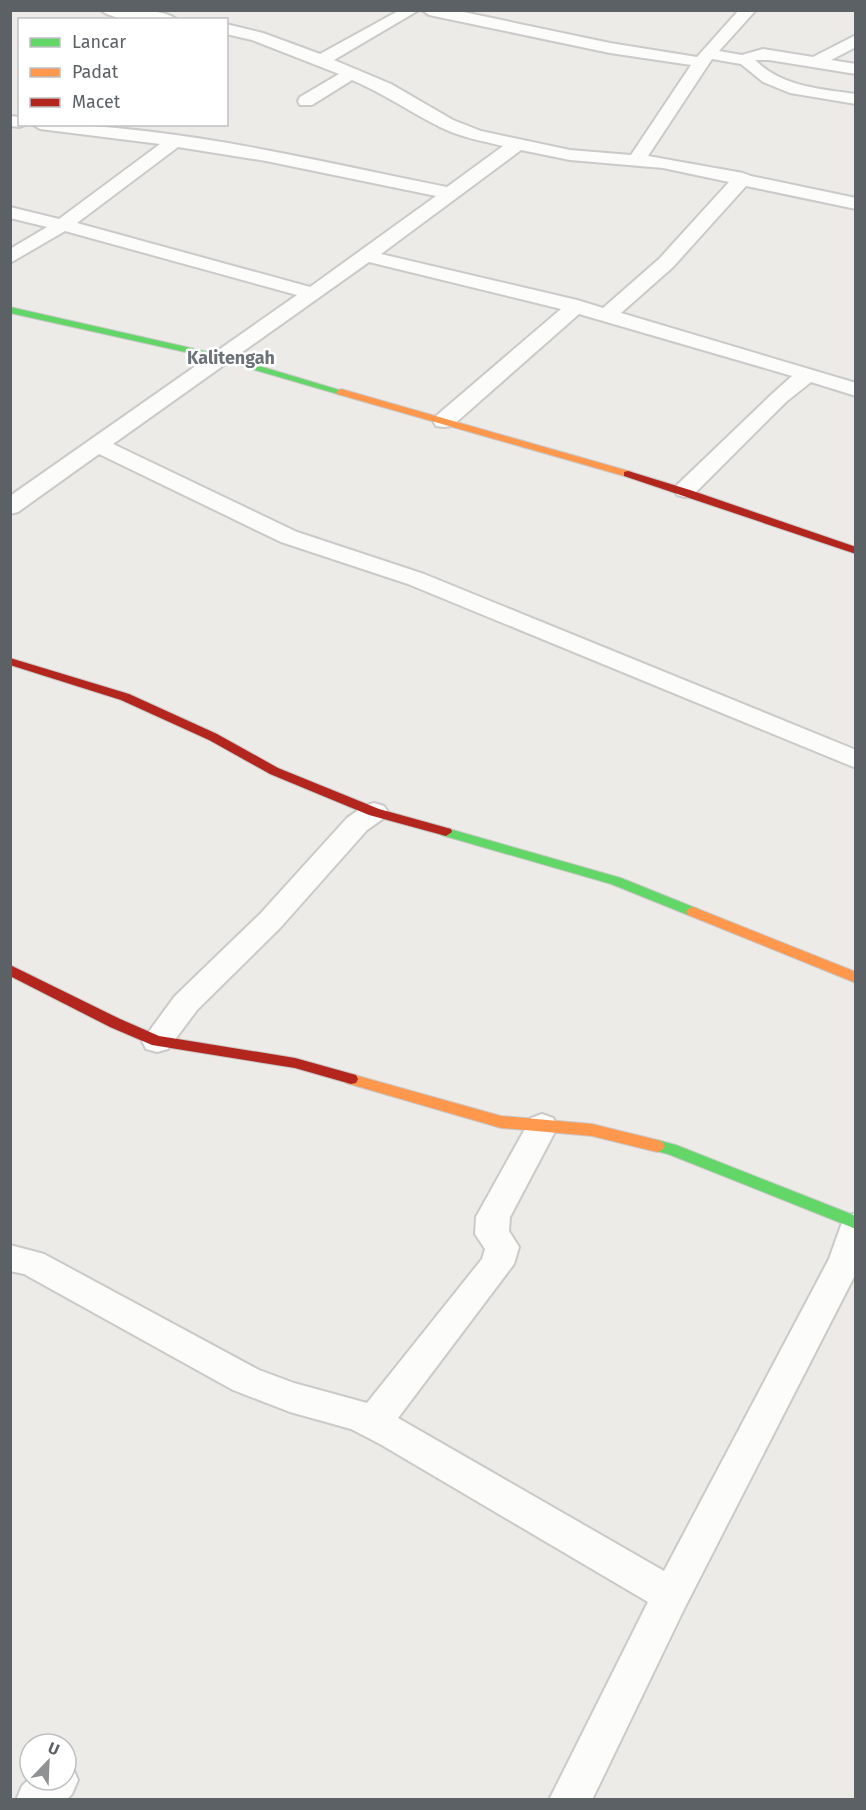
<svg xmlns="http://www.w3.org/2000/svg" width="866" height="1810" font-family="'Fira Sans',sans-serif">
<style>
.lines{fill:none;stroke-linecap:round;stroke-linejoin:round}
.street-casing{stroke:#c9cac9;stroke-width:4}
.fast-casing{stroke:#c9c9c9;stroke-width:2}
.slow-casing{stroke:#c9c9c9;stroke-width:2}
.jam-casing{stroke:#c9c9c9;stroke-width:2}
.street{fill:#fcfcfb;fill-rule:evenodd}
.fast{fill:#63d668;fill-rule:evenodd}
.slow{fill:#ff974d;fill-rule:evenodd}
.jam{fill:#b3261e;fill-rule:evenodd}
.labels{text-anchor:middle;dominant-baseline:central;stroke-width:5;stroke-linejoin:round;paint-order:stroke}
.far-quarter-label{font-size:18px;font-weight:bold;fill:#6c7378;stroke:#fff}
</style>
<rect width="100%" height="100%" fill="#edebe7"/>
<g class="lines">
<g class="street-casing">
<path id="street" d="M101,10C119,10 164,7 177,20C159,20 114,23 101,10Z
M400,10H419L334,60L391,84L453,120L481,131L570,150L631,155L691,65L610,53L429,15L422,10H454L610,43L697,57L739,10H756L719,51L742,55L763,49L813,57L856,35V47L831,60L856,64V74L769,60H755C782,87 820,89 856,94V104L790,93L763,82L741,64L712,59L648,156L743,173L751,176L856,198V209L746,186L673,267L621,313L856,383V396L811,382L786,402L693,495L685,497L677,495L674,490L677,485L772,394L792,376L579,314L452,426L444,427L436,426L433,421L436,416L561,309L369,262L113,444L297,532L424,574L856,750V768L408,584L281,542L99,454L18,512L10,514V496L297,295L65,231L10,263V249L47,227L10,218V207L59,219L160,144L40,129L32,124C172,124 311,160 447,187L503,146C482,141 460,137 440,127C410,112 383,93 352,80L312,105H300L298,101L300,97L339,74L252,40L226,34V24L263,33L320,54ZM178,147L266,161L436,196L310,287L77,223ZM521,150L570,160L663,168L729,182L659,259L603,308L577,300L381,254Z
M10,116L20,117V124H27L20,127L10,126Z
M374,803L384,806L388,812L384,818L367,830L280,928L197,1010L168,1049L157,1052L146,1049L142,1041L175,996L260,914L347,818L364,806Z
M542,1114L553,1118L558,1126L510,1217L509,1231L519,1247L514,1264L398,1418L664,1571L829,1259L844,1217L856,1213V1273L685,1607L592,1800H549L648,1602L380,1444L351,1429L290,1412L233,1390L24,1274L10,1271V1245L44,1254L259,1370L294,1383L367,1403L482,1259L485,1249L475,1234L476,1217L531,1118Z
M66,1764L72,1766L78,1780L72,1794L66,1800H16L22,1786L30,1778V1780H66Z"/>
</g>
<g class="fast-casing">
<path id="fast" d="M10,307L226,356L346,392L341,395L221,360L10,313Z
M446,828L621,878L698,909L700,912L698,915H688L611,884L441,835L440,832Z
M657,1140L676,1145L856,1216V1229L668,1154L652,1150L649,1146L652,1142Z"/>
</g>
<g class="slow-casing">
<path id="slow" d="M341,389L632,472L633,474L632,476H624L337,394L336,392Z
M693,907L856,972V983L688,915L686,912L688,909Z
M351,1074L501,1116L592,1124L657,1140L662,1142L665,1146L662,1150L657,1152L592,1136L501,1128L346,1083L344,1079L346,1075Z"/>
</g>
<g class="jam-casing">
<path id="jam" d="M628,471L690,490L856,547V554L624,476V472Z
M10,658L129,694L217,734L278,768L379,809L451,829L452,832L446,836L369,815L270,774L209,740L121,700L10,665Z
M10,965L120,1019L159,1036L295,1058L356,1075L358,1079L356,1083L351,1084L295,1068L152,1045L110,1027L10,976Z"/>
</g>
<use href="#street" class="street"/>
<use href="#fast" class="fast"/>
<use href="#slow" class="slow"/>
<use href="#jam" class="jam"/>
</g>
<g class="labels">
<g class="far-quarter-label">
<text x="231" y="358">Kalitengah</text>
</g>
</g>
<rect width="866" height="1810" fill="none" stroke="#5c6166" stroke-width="24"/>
<rect x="18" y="18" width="210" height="108" fill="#ffffff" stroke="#bec0c2" stroke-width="1.5"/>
<rect x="30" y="38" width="30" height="9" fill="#63d668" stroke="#bec0c2" stroke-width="1.5"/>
<text x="72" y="48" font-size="18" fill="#5c6166">Lancar</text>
<rect x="30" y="68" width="30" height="9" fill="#ff974d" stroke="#bec0c2" stroke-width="1.5"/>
<text x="72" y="78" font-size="18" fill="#5c6166">Padat</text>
<rect x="30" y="98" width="30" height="9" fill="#b3261e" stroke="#bec0c2" stroke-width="1.5"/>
<text x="72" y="108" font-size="18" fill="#5c6166">Macet</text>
<g transform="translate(48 1762) rotate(23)"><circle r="28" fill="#ffffff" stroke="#bec0c2" stroke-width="1.5"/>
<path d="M0-4.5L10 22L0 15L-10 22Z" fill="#8f9193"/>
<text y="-9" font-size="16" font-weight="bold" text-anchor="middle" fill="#5c6166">U</text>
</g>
</svg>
